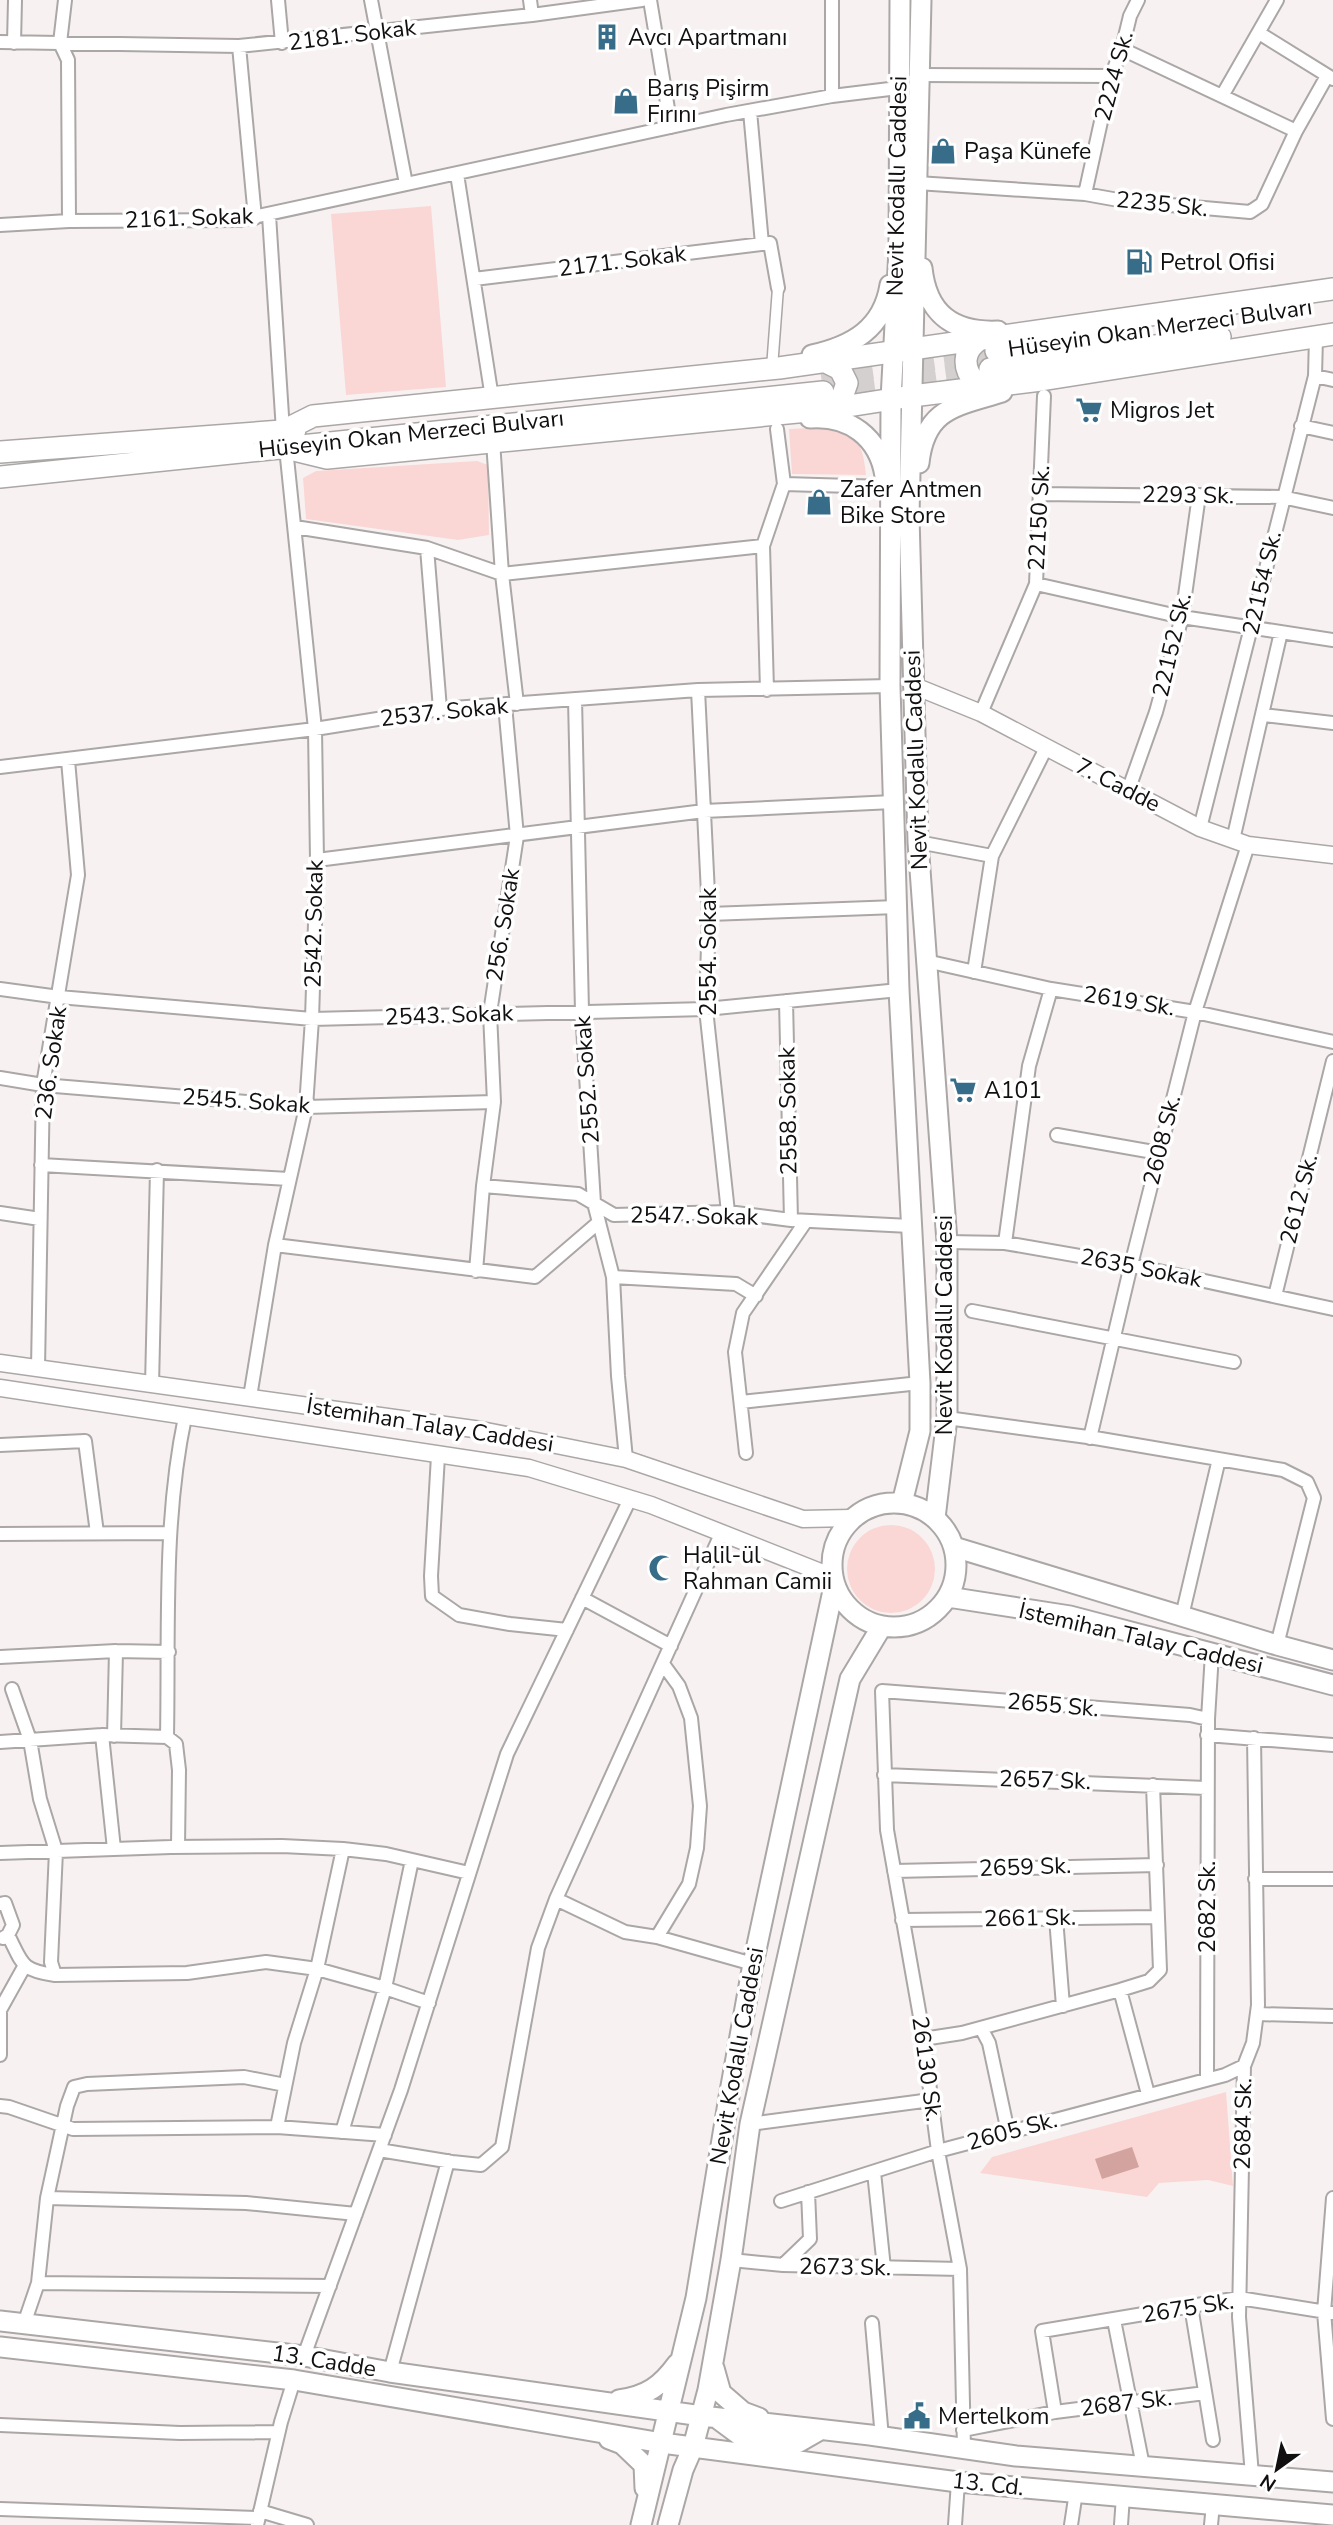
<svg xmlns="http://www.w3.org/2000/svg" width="1333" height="2525" font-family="'Nunito Sans',sans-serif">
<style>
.green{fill:#fad7d4}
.water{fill:#d3a3a0}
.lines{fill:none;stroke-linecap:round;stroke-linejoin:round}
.primary-tunnel{stroke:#d4d0cf;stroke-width:21;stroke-dasharray:21 10;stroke-linecap:butt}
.pedestrian-casing{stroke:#aca7a7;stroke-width:13}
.minor-casing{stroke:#aca7a7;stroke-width:16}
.tertiary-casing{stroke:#aca7a7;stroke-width:19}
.secondary-casing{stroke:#aca7a7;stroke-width:23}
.primary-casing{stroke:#aca7a7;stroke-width:24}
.pedestrian{stroke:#fff;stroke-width:10}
.minor{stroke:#fff;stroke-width:12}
.tertiary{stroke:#fff;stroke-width:16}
.secondary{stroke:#fff;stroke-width:19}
.primary{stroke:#fff;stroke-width:21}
.labels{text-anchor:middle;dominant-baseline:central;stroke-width:7;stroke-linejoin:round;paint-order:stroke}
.street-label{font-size:23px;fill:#110f0f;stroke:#fff}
.poi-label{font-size:23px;fill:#110f0f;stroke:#fff;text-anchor:start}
</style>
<rect width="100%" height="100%" fill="#f7f2f1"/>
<path class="green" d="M431,206L446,387L346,395L331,214Z
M830,427C859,436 863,445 866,475L792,474L789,429Z
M477,461L488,465L489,535L458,540L306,519L303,478L316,471Z
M847 1569a44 44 0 1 1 88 0a44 44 0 1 1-88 0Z
M1226,2092L1233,2186L1208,2180L1159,2183L1147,2197L980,2173L992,2157Z"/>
<path class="water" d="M1132,2147L1139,2167L1102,2179L1095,2159Z"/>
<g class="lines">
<path class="primary-tunnel" d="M821,376L987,352
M823,392L984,370"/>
<g class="pedestrian-casing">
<path id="pedestrian" d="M772,368L778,288"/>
</g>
<g class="minor-casing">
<path id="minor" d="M65,0L60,43L68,60L69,221
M278,0L282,43
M371,0L406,184
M530,0L532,15
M650,0L671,127
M832,0V96
M1259,33L1333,79
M0,42L239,46L532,15L642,0
M14,43L15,0
M239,46L255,218
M1122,49L1296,131
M920,75L1111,76
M1222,96L1277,0
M750,111L762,244
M457,174L492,398
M917,183L1085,194L1124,201L1250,212L1262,204L1296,131L1327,76
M1085,194L1111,76L1122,49L1130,16L1138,0
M269,215L283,431
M0,225L69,221L240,220L726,115L832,96L898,88
M474,279L770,243L778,288
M1315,376L1333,380
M1301,426L1333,433
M493,441L502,574L517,704
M784,484L886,487
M1041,494L1282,497L1333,508
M295,527L427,548L502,574L763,546
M427,548L440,709
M1036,584L1182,617L1333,640
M698,690L709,914L706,1009L728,1212
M767,690L763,546L784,484L777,429
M575,699L582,1011L594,1203L613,1277L618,1376L626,1459
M981,713L1036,584L1044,396
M1263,715L1333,723
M0,767L315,729L440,709L698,690L890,686
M1128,791L1156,712L1182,617L1199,495
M1200,828L1315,376L1316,337
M1233,840L1281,632
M918,842L992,856
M317,860L704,811L893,802
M709,914L897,907
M926,961L1051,989L1195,1012L1333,1042
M974,972L992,856L1046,748
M0,989L59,997L312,1019L706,1009L899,990
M786,1001L791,1220
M0,1078L43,1085L306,1107L494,1102
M1057,1135L1159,1153
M41,1165L289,1179
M483,1186L578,1194L614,1215L728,1212L791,1220L910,1226
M0,1213L40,1219
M947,1242L1005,1243L1131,1265L1333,1309
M1005,1243L1029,1066L1051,989
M275,1245L535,1277L599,1222
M476,1271L483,1186L494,1102L490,1013L517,836L505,705
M613,1277L736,1284L756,1296
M1275,1296L1333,1061
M972,1311L1234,1362
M38,1368L43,1085L78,875L68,760
M152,1385L157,1170
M250,1397L275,1245L306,1107L312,1019L317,860L315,729L286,448
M741,1402L920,1383
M947,1418L1095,1438L1283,1470L1307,1482L1314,1498L1277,1645
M1090,1438L1131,1265L1195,1012L1248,845
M0,1445L85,1441L97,1533
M746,1453L735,1352L743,1313L806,1221
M438,1456L431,1576L432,1596L459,1615L510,1624L567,1630
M0,1534L170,1533
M582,1598L671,1646
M1182,1616L1219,1459
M0,1657L116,1651L169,1652
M12,1689L30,1740L40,1799L56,1851L51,1962L55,1975L187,1973L266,1962L317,1969L385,1988L429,2003
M1208,1719L1212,1653
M102,1735L114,1849
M1207,1735L1333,1745
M114,1736L116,1651
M167,1737C169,1630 163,1521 185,1417
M167,1737L176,1744L179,1770L178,1847
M0,1742L102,1735L167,1737
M884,1775L1206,1788
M0,1853L171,1847L282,1846L343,1849L386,1854L469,1873
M894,1871L1157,1865
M1255,1879H1333
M556,1899L625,1932L657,1937L753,1964
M0,1904L5,1903L13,1925L8,1935L3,1938
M1056,1918L1063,2006
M902,1920L1158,1917
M8,1935C23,1964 20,1970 55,1975
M657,1937L689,1884L697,1848L700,1806L691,1718L679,1686L663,1664
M1120,1990L1148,2094
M0,2009V2055
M0,2010L24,1967
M1257,2014L1333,2016
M981,2028L989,2043L1008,2132
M923,2039L962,2033L1120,1990L1149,1981L1160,1970L1153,1785
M0,2106L9,2107L73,2129L277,2127L385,2135
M750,2124L931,2100
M277,2127L294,2043L317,1969L343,1849
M342,2132L385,1988L412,1860
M379,2150L452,2162L481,2165L502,2147L538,1948L556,1899L722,1532
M874,2172L884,2268
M47,2198L246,2203L356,2214
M1333,2198L1324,2312L1333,2419
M781,2201L938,2151L1225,2075L1244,2066
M731,2260L783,2265L960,2269
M783,2265L810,2239L808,2192
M38,2283L330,2286
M1191,2306L1213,2440
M1114,2320L1143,2466
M872,2323L882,2438
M24,2324L38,2283L47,2198L67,2106L74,2087L87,2084L244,2077L285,2085
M304,2356L401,2090L507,1754L630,1499
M390,2372L448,2161
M1055,2412L1042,2331L1239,2298L1333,2313
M0,2425L180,2433L278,2432
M963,2430L1055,2412L1205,2393
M964,2449L960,2269L938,2151L922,2028L887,1830L882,1691L1190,1715L1208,1719L1207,2078
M1252,2475L1239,2317L1244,2066L1253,2043L1258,2005L1254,1738
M0,2509L258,2518
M260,2511L307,2525
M257,2525L281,2422L294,2380
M955,2525L958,2482
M1071,2525L1076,2492
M1121,2525L1123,2496
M1211,2525L1213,2504"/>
</g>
<g class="tertiary-casing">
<path id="tertiary" d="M912,685L981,713L1200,828L1248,845L1333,855
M0,1363L481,1430L626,1459L803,1519L851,1518
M0,1388L529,1468L651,1505L833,1577"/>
</g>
<g class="secondary-casing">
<path id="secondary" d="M900,0L899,250L891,399L890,686L899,990L920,1383V1431L902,1503
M921,0L909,516L918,842L947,1242V1418L935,1518
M922,268C927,314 953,333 998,331
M812,355C852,346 883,329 890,285
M810,418C849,415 879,437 885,476
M919,463C925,407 958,406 1002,392
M832 1565a62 62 0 1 1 124 0a62 62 0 1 1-124 0Z
M954,1547L1277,1645L1333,1660
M948,1597L1070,1616L1333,1685
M0,2321L304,2356L390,2372L702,2416L870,2435L1016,2456L1333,2482
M0,2347L294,2380L662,2443L958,2482L1333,2515
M714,2368L721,2393L743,2412L759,2418
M619,2400C647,2396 661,2386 677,2364
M718,2419L741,2436L799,2442L820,2430
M609,2439L622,2444L644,2465L645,2488
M641,2525L696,2298L729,2097L753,1964L834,1586
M668,2525L683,2470L693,2447L708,2390L731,2260L750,2124L850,1679L882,1626"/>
</g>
<g class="primary-casing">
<path id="primary" d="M979,340C963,350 962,368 975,382L992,387
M996,351L1102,336
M826,362L840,369L847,383L841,400L829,409
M990,369L1220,337
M283,431L313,416L779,368L1333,289
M286,448L327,458L829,409L912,396L1041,380L1333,334
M0,452L295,430
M0,477L823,392"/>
</g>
<use href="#pedestrian" class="pedestrian"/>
<use href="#minor" class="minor"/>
<use href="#tertiary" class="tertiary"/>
<use href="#secondary" class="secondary"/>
<use href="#primary" class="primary"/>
</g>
<defs>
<g id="building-bare" transform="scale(2.1)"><path d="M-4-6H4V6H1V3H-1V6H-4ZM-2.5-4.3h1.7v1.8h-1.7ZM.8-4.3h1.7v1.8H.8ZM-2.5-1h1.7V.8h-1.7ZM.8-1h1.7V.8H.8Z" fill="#376d89" stroke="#fff" stroke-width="2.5" paint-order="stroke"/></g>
<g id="shop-bare" transform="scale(2.1)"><path d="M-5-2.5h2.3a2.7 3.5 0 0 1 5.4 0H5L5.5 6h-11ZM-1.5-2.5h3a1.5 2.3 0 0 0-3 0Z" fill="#376d89" stroke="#fff" stroke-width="2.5" paint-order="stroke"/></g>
<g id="fuel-bare" transform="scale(2.1)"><path d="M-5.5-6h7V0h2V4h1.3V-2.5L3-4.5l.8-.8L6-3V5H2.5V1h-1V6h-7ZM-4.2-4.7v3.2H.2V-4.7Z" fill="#376d89" stroke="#fff" stroke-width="2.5" paint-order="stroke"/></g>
<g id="supermarket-bare" transform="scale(2.1)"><path d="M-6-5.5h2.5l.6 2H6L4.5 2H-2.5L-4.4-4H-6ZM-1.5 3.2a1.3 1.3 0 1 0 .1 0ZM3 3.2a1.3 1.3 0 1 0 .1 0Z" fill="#376d89" stroke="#fff" stroke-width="2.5" paint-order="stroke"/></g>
<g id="mosque-bare" transform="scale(2.1)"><path d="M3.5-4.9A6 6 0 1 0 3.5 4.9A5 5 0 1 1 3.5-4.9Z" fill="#376d89" stroke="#fff" stroke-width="2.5" paint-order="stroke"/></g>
<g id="civic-bare" transform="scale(2.1)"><path d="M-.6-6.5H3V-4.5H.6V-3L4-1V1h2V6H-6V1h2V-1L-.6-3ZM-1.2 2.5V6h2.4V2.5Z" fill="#376d89" stroke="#fff" stroke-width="2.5" paint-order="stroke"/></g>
</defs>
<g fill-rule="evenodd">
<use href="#building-bare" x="607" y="37"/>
<use href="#shop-bare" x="626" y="101"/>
<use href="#shop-bare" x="943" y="151"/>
<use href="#fuel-bare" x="1139" y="262"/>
<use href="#supermarket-bare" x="1089" y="410"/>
<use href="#shop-bare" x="819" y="502"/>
<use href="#supermarket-bare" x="963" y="1090"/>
<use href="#mosque-bare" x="662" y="1568"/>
<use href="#civic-bare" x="917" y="2416"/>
</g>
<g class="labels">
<g class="street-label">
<text transform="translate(352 35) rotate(-7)">2181. Sokak</text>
<text transform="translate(1114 76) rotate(-75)">2224 Sk.</text>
<text transform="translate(897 186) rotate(-89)">Nevit Kodallı Caddesi</text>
<text transform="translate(1162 204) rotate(6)">2235 Sk.</text>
<text transform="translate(189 218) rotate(-2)">2161. Sokak</text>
<text transform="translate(622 261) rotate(-7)">2171. Sokak</text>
<text transform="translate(1160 328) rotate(-8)">Hüseyin Okan Merzeci Bulvarı</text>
<text transform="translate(411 434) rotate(-6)">Hüseyin Okan Merzeci Bulvarı</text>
<text transform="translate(1188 495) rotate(1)">2293 Sk.</text>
<text transform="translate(1039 518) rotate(-87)">22150 Sk.</text>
<text transform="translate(1262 583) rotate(-77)">22154 Sk.</text>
<text transform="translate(1172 645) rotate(-77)">22152 Sk.</text>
<text transform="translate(444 712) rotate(-6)">2537. Sokak</text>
<text transform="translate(916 760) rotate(-92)">Nevit Kodallı Caddesi</text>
<text transform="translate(1118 785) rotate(27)">7. Cadde</text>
<text transform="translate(314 924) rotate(-89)">2542. Sokak</text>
<text transform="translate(503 925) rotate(-81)">256. Sokak</text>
<text transform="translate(708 952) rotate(-90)">2554. Sokak</text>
<text transform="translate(1129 1001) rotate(9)">2619 Sk.</text>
<text transform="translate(449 1015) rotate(-2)">2543. Sokak</text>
<text transform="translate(51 1063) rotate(-82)">236. Sokak</text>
<text transform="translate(587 1080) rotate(-94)">2552. Sokak</text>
<text transform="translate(246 1101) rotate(4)">2545. Sokak</text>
<text transform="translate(788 1111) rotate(-91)">2558. Sokak</text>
<text transform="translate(1162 1140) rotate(-76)">2608 Sk.</text>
<text transform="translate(1299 1199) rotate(-76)">2612 Sk.</text>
<text transform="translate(694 1216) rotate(1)">2547. Sokak</text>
<text transform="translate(1141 1268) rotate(11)">2635 Sokak</text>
<text transform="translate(944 1325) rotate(-90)">Nevit Kodallı Caddesi</text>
<text transform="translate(430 1425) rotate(9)">İstemihan Talay Caddesi</text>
<text transform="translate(1141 1638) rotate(13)">İstemihan Talay Caddesi</text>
<text transform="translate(1053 1705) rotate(5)">2655 Sk.</text>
<text transform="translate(1045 1780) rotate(2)">2657 Sk.</text>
<text transform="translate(1025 1867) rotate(-2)">2659 Sk.</text>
<text transform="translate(1207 1907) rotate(-90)">2682 Sk.</text>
<text transform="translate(1030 1918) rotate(-1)">2661 Sk.</text>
<text transform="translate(737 2056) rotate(-80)">Nevit Kodallı Caddesi</text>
<text transform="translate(927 2069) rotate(82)">26130 Sk.</text>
<text transform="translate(1243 2124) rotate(-89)">2684 Sk.</text>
<text transform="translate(1012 2131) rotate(-15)">2605 Sk.</text>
<text transform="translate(845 2267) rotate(1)">2673 Sk.</text>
<text transform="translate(1188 2308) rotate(-9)">2675 Sk.</text>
<text transform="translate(324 2361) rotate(9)">13. Cadde</text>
<text transform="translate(1126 2403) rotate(-7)">2687 Sk.</text>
<text transform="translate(988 2484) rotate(6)">13. Cd.</text>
</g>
<g class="poi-label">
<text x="628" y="37">Avcı Apartmanı</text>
<text x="647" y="88">Barış Pişirm<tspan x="647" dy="26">Fırını</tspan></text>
<text x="964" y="151">Paşa Künefe</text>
<text x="1160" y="262">Petrol Ofisi</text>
<text x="1110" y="410">Migros Jet</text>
<text x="840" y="489">Zafer Antmen<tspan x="840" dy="26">Bike Store</tspan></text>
<text x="984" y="1090">A101</text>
<text x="683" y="1555">Halil-ül<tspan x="683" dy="26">Rahman Camii</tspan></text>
<text x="938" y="2416">Mertelkom</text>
</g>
</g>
<g transform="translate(1277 2469) rotate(213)" stroke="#ffffff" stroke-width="5" paint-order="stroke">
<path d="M0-5L12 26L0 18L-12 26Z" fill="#110f0f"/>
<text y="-10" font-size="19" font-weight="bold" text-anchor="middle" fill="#110f0f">N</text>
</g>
</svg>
